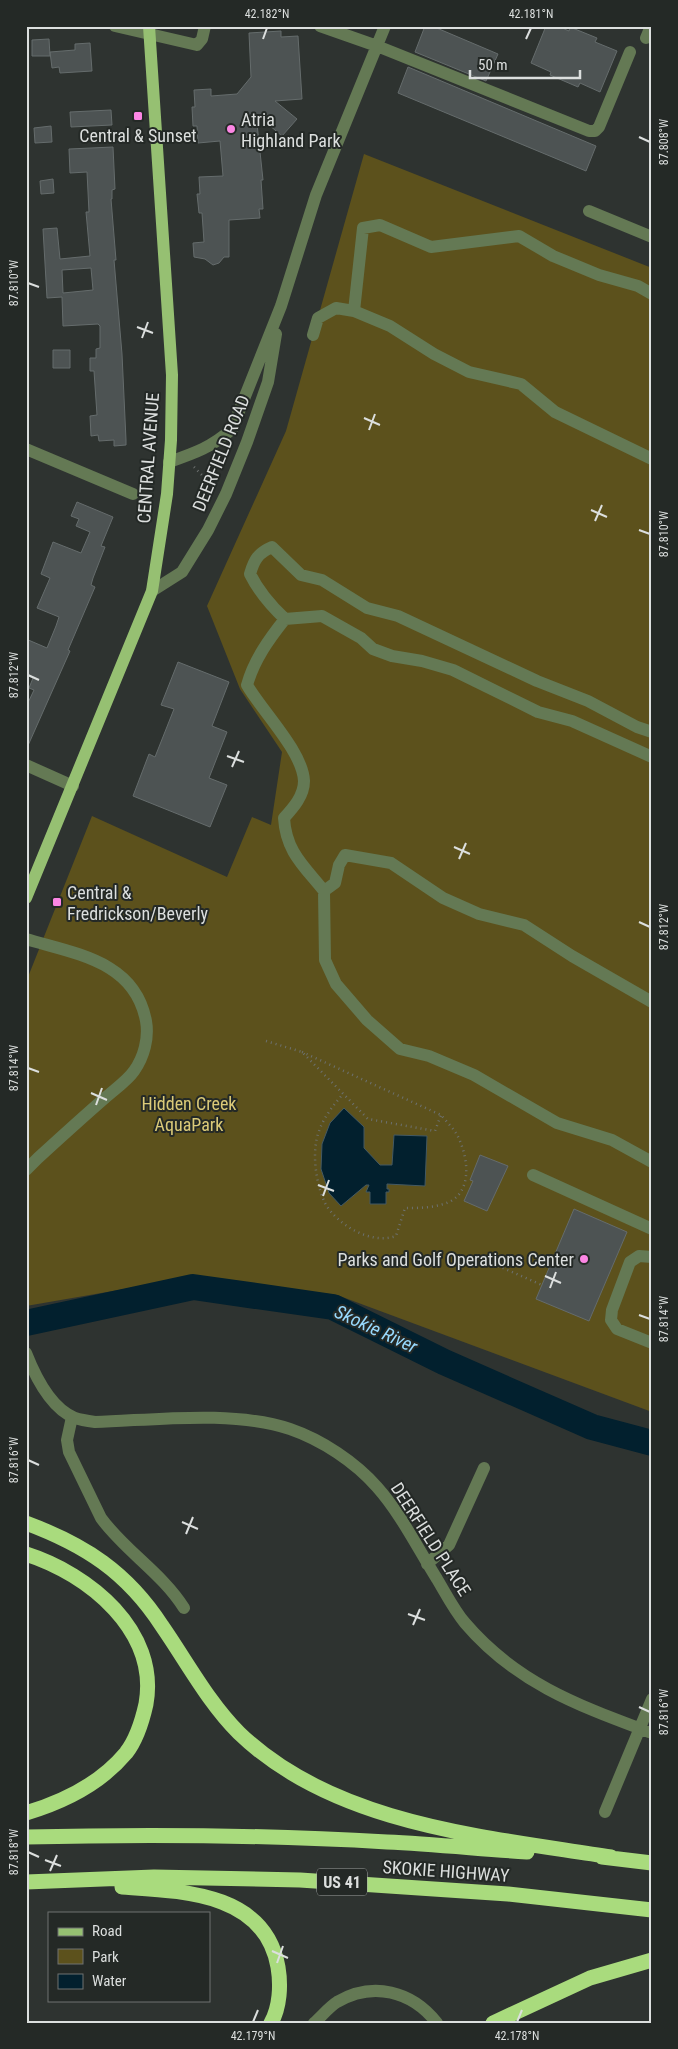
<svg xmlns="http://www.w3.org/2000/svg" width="678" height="2049" font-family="'Roboto Condensed',sans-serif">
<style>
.green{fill:#5c511c}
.water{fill:#02202e;stroke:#435963}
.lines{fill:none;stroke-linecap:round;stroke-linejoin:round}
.river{stroke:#02202e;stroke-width:26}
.building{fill:#4d5353;stroke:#656c6c;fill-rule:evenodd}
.path{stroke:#6d716f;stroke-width:2.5;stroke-dasharray:1 4;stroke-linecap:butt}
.minor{stroke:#647954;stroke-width:12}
.major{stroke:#96c072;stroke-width:12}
.highway{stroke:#a9db7d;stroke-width:15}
.ticks{fill:none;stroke:#dcdfde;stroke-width:2}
.poi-dot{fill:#fc86e4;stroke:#242926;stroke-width:2}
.labels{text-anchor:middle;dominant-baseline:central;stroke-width:4;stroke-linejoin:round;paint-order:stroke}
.shield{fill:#242926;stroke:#a5a8a7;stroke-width:1}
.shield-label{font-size:16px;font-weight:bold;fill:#dcdfde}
.poi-label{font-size:18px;fill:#dcdfde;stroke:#242926;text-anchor:start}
.street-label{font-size:18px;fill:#dcdfde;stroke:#242926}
.park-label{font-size:18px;fill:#dbca78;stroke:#242926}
.water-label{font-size:19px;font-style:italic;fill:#97d9fd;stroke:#242926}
.neatline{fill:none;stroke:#dcdfde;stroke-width:2}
.ticks-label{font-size:12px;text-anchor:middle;fill:#dcdfde}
</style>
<rect width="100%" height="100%" fill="#2e3330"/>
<path class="green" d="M364,154L652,268V1412L337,1295L194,1277L26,1306V982L92,816L227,877L252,817L271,825L282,752L240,689L207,606L286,431Z"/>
<path class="water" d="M344,1108L364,1127V1148L380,1165H392L394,1135L427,1136L425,1186L387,1184V1189H389V1192H386V1204H370V1192H366L369,1185H366L341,1206L329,1193L321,1169L322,1144L330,1123Z"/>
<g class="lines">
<path class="river" d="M26,1323L193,1287L333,1307L444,1362L592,1427L652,1443"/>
</g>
<path class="building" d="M425,26H432L498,54L486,81L415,52Z
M546,26H558L569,31L570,27L597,38L595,42L617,51L600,92L580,83L578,87L550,75L551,72L531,63Z
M281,31V37L298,36L302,99L275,101L297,119L282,136L256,114L263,180H261L263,209H259L260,218L229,220V257H224L219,263L213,265L205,259L194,257L193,243L204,242L202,213H199L197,194H200L199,177L223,176L220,141L198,143L197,126H193L192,107H195L194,90L211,89V96L237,94L251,77L249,33Z
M49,39L50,56H32V40Z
M90,43L92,71L60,73L59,67L52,68L50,52L75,50V44Z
M408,67L596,146L586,171L398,93Z
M111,110L112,125L71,127L70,112Z
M51,126L52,142L35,143L34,128Z
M113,147L115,189L112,190V199H111L116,260H114L122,354L126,440V445L114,446V440L99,441L98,435L91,436L90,416L97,415L94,371H90V358H96V349L100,348V326L98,324L63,326L62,297L47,298L43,229L57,228L60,259L90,256L86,212H89L87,172L70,173L69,149ZM91,268L93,290L63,293L62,270Z
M53,179L54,193L41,194L40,181Z
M53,350H70V368H53Z
M77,502L113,517L101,546L105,547L93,578L91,585L95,587L68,650L70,651L26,750V707L34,690L29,688L33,678L26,675V639L47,648L56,626L59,617L37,608L50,578L41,574L53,542L81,553L90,532L76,526L79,519L71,516Z
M178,662L229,682L212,726L227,732L209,778L227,785L210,827L133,796L149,754L155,757L174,709L161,705Z
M480,1155L508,1166L487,1211L464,1201L473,1181L470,1180Z
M574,1209L627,1232L589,1321L536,1299Z"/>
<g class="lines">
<path class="path" d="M194,467L215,488
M266,1041L302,1052L368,1119L435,1131L441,1115
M302,1052L441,1115C446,1121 452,1127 456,1133C467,1152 474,1188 451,1201C437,1208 420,1208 405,1208L396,1236C371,1245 337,1225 325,1203C317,1186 313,1161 316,1143C319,1123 331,1108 343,1094
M489,1262L542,1285"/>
<path class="minor" d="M115,26L197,45L202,39L205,26
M320,26L377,46L589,131H595L599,127L630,52
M646,38L651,26
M589,211L652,237
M354,311L363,228L380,225L431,247L519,236L553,256L599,275L638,286L652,294
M313,335L318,318L336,308L354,311L390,326L434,354L469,372L521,384L555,412L652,459
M26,449L133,494
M169,462C195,453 212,447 232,429L281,306L316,195L385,26
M152,591L182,572L208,530L226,494L247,442L268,382L276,334
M285,619C269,639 254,660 247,685C262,711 303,752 304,781C304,796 293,808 284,818C286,852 304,866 324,891
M652,732L637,727L588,701L537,681L398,616L367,608L322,580L301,575L272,547C258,553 254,560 250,574C259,592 270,605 285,619L322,616L361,638L373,649L392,656L422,661L453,670L538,712L572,721L652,757
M26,765L73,786
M26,939C76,954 135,961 146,1021C149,1038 144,1057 134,1071C127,1081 115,1089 106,1097C83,1117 61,1137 38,1158L26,1170
M652,1002L572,956L524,925L479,914L443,898L391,863L345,855L339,865L335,883L324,891L325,960L336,984L367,1020L400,1049L429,1056L474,1075L557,1123L612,1140L652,1162
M533,1175L652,1229
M652,1257L639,1256L630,1262L612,1310L611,1320L617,1329L652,1343
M26,1353C35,1376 50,1408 75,1418C81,1420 88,1421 95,1422C156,1420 232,1410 290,1429C322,1440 355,1462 377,1487C401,1514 418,1549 437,1579C446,1594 454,1610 465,1623C517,1684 580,1706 652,1733
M72,1417L67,1440L69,1452L101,1518C125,1551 162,1573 184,1608
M427,1564L449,1545L484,1468
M605,1812L652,1699
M314,2023C322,2016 329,2007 337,2002C373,1981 412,1991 437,2023"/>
<path class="major" d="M26,898L152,591L167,494L171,440L172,375L149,26"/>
<path class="highway" d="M26,1523C85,1545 127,1572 162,1626C187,1662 208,1702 239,1733C334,1825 487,1837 611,1857
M26,1554C89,1574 159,1631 146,1704C142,1722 137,1739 126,1753C101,1783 63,1802 26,1813
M26,1837C146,1834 267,1835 387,1842C433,1844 480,1849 527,1852
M602,1857L652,1863
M26,1882L154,1877L300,1880L508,1894L652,1910
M122,1887C181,1891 265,1892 278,1967C281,1985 280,2007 271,2023
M493,2023L590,1978L652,1960"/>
</g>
<path class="ticks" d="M263,39L267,28M526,39L531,28M639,137L650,142M28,283L39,287M137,327L153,333M142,338L148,322M364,418L380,425M369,430L375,414M591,510L607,517M595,521L602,505M639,530L650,534M28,675L39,680M227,756L244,762M232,767L239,751M454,847L470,854M459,859L466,843M639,922L650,927M28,1068L39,1072M91,1093L107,1100M96,1105L102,1088M318,1185L334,1191M323,1196L329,1180M545,1276L561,1283M550,1288L556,1272M639,1315L650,1319M28,1460L39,1465M182,1522L198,1529M186,1534L193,1517M408,1614L425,1620M413,1625L420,1609M639,1707L650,1712M28,1852L39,1857M45,1860L61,1866M50,1871L57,1855M272,1951L288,1958M277,1963L283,1946M253,2022L258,2010M517,2022L522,2010"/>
<g class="poi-dot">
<rect x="133" y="111" width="10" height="10" rx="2.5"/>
<circle cx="231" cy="129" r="5"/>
<rect x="52" y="897" width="10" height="10" rx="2.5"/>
<circle cx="584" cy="1259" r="5"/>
</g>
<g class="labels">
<rect class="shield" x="317" y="1868.5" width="50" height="27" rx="4"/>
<g class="shield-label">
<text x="342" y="1882">US 41</text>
</g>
<g class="poi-label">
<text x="241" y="119">Atria<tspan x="241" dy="21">Highland Park</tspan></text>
<text x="138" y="135" text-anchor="middle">Central &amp; Sunset</text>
<text x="67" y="892">Central &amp;<tspan x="67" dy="21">Fredrickson/Beverly</tspan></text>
<text x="574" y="1259" text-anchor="end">Parks and Golf Operations Center</text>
</g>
<g class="street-label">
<text transform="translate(221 453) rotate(-68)">DEERFIELD ROAD</text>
<text transform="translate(148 458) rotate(-86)">CENTRAL AVENUE</text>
<text transform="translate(431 1539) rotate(57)">DEERFIELD PLACE</text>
<text transform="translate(446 1871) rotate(4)">SKOKIE HIGHWAY</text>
</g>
<g class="park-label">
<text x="189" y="1103">Hidden Creek<tspan x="189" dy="21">AquaPark</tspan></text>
</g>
<g class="water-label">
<text transform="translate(376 1329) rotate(25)">Skokie River</text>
</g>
</g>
<rect width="678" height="2049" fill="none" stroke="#242926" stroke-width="55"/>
<rect x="48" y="1912" width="162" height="90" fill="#242926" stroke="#6e7270"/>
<rect x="58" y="1928" width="25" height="8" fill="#96c072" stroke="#6e7270"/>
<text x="92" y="1936" font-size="15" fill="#dcdfde">Road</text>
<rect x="58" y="1949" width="25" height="15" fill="#5c511c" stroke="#6e7270"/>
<text x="92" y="1962" font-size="15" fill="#dcdfde">Park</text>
<rect x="58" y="1974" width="25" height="15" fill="#02202e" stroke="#6e7270"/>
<text x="92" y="1986" font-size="15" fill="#dcdfde">Water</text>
<path d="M470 70v8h110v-8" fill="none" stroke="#dcdfde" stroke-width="2.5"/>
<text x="478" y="70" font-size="15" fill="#dcdfde" stroke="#242926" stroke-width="4" paint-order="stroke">50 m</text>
<rect x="28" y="28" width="622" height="1994" class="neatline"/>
<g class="ticks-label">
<text x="267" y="18">42.182°N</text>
<text x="531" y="18">42.181°N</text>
<text transform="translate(664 142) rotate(-90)" y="4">87.808°W</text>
<text transform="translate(14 283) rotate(-90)" y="4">87.810°W</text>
<text transform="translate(664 534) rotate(-90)" y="4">87.810°W</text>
<text transform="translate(14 675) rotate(-90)" y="4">87.812°W</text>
<text transform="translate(664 927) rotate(-90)" y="4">87.812°W</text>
<text transform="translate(14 1068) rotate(-90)" y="4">87.814°W</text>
<text transform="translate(664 1319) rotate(-90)" y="4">87.814°W</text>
<text transform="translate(14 1460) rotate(-90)" y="4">87.816°W</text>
<text transform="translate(664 1712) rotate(-90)" y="4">87.816°W</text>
<text transform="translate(14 1852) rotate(-90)" y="4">87.818°W</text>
<text x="253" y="2040">42.179°N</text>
<text x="517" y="2040">42.178°N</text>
</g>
</svg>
